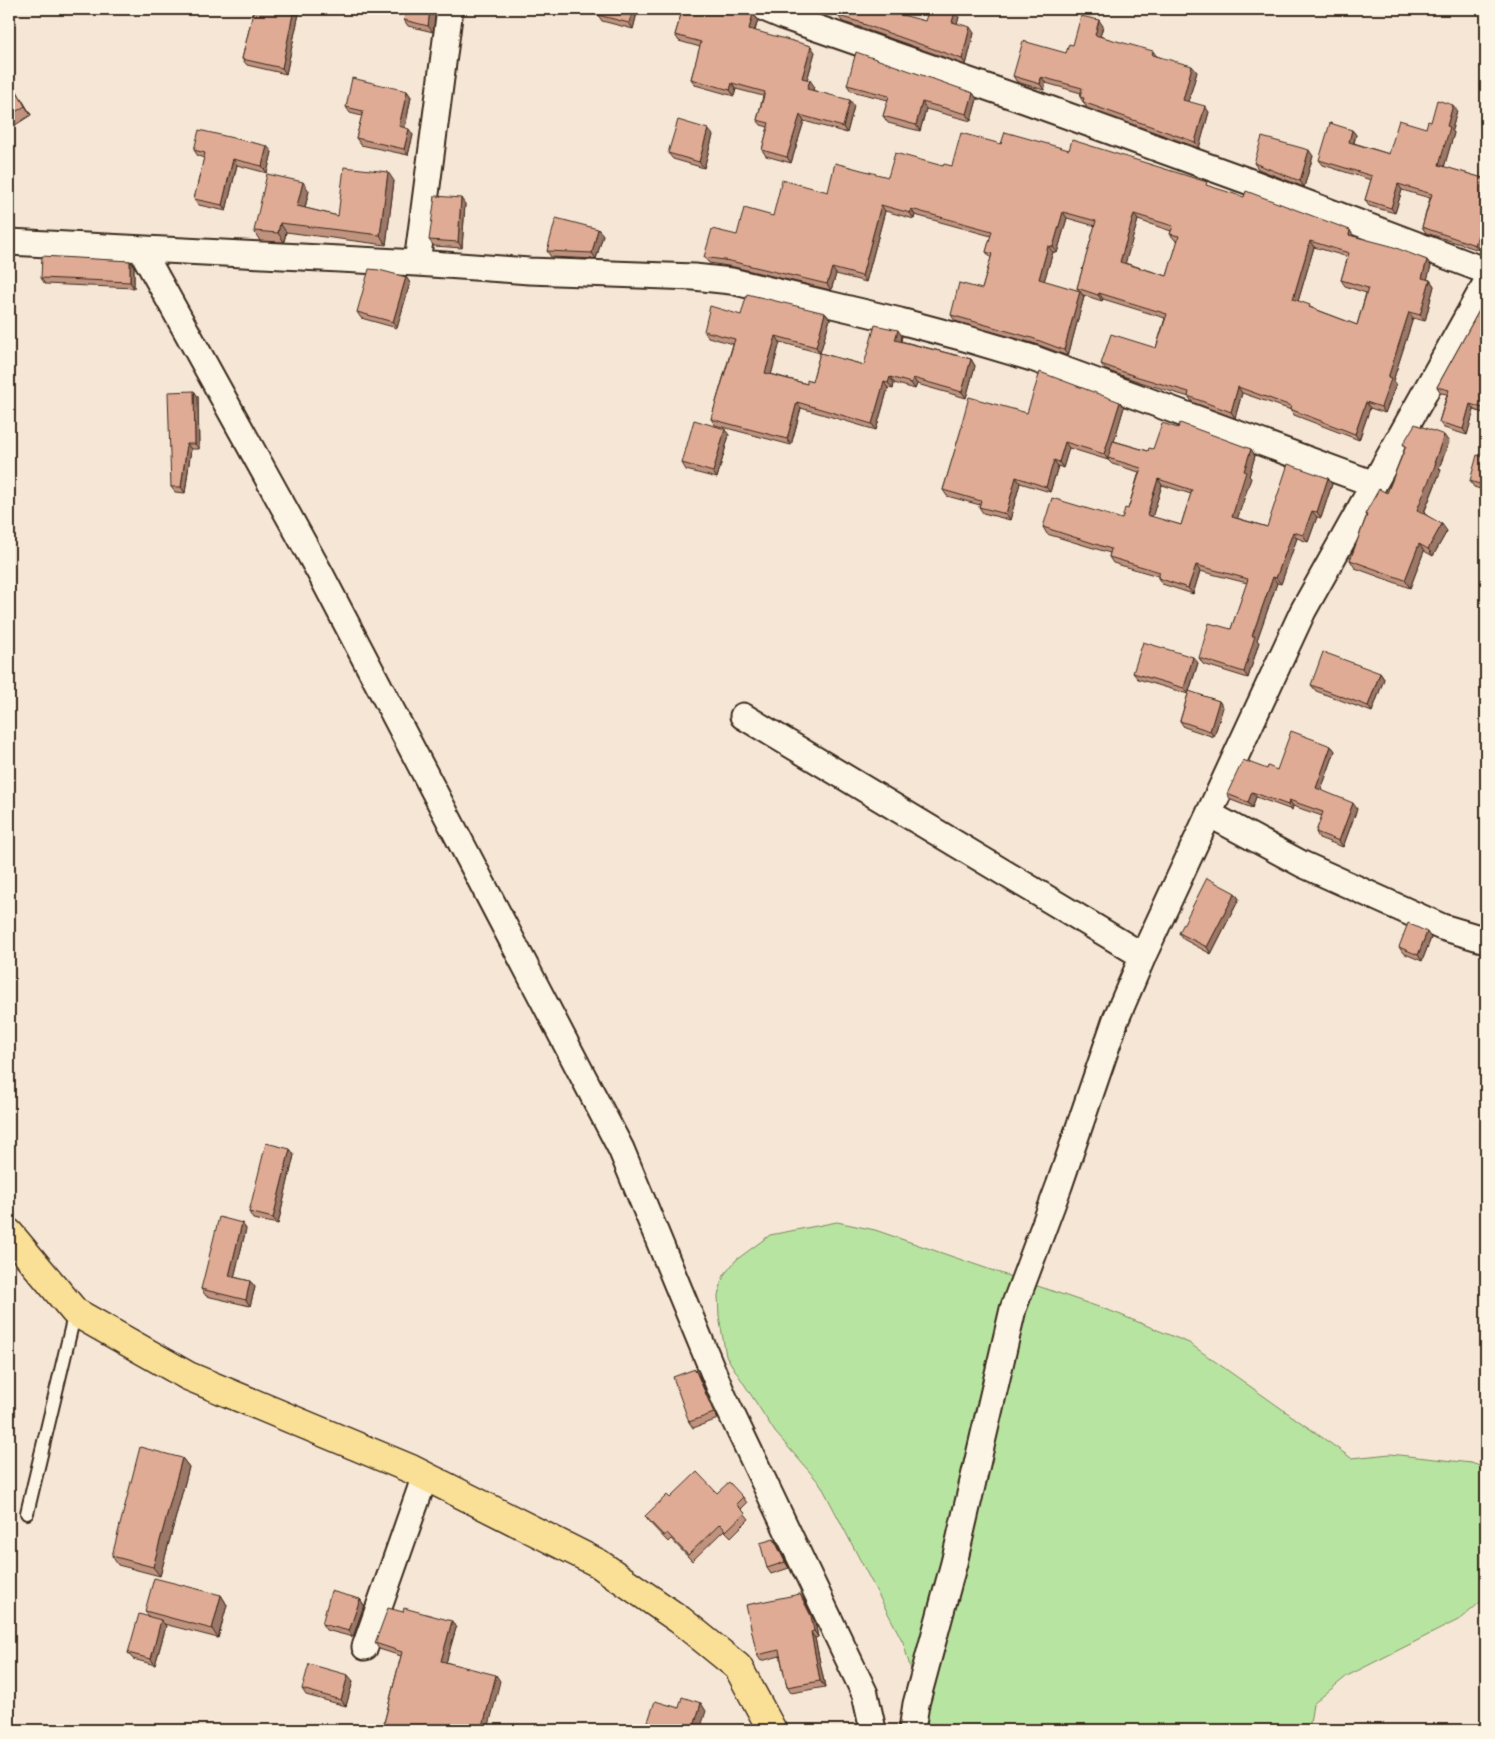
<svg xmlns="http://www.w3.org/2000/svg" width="1495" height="1739" font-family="Pangolin,sans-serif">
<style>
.green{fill:#b8e4a1;stroke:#7a8760}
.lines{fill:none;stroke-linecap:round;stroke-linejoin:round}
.service-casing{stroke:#3b2a1e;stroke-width:16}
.minor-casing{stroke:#3b2a1e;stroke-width:29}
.trunk-casing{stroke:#3b2a1e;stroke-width:31}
.service{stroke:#fcf5e5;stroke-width:12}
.minor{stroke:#fcf5e5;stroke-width:25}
.trunk{stroke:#fadf96;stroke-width:28}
.wall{fill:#c0937f;stroke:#3b2a1e;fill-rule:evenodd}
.shaded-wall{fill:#9c7868;stroke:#3b2a1e}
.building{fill:#dfab94;stroke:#3b2a1e;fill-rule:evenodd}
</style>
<rect width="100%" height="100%" fill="#f6e6d5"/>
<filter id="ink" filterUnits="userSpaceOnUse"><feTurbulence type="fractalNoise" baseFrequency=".02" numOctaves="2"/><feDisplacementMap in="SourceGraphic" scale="10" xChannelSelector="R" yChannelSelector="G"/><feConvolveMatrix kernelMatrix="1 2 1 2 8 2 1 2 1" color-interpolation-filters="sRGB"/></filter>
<g filter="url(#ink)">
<path class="green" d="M837,1222L875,1230L1116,1313L1189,1343L1351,1458L1390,1454L1471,1463L1486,1468V1597L1462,1618L1347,1676L1313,1704L1309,1730H928L903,1642L821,1485L775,1432L726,1356L719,1316L718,1295L724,1275L736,1260L770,1235Z"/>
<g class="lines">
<g class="service-casing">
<path id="service" d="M27,1513L75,1312"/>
</g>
<g class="minor-casing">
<path id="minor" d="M766,9L785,17L1027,101L1256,184L1486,271
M9,242L417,263L529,271L694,277L731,281L900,321L968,339L1032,358L1374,484
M141,249L320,573L621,1149L724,1398L865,1694L873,1730
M417,263L450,9
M743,716L1143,956
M1209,814L1302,864L1442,927L1486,940
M365,1647L425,1476
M912,1730L916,1704L954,1563L1013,1309L1059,1186L1116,1019L1143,956L1303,611L1486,283"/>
</g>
<g class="trunk-casing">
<path id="trunk" d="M9,1233L75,1312L188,1376L411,1469L598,1563L680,1620L738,1667L772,1730"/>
</g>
<use href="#service" class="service"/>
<use href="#minor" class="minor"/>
<use href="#trunk" class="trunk"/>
</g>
<path class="wall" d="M254,9H300L286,74L247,65L242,59Z
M436,9L433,32L408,26L404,20Z
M600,9H638L633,29L602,21L598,15Z
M656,9H736L753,14L758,20L755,31L815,52L807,80L814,86L813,90L854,106L847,133L804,121L791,163L766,156L762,150L768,127L761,125L757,120L763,96L736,89L734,96L695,85L691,79L700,47L679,41L675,35L681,15Z
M838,16L925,21L959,17L957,24L974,33L966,65L867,30L866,29L843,22Z
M1103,26L1100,36L1157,56L1197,72L1188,102L1209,112L1199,148L1087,108L1080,97L1081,93L1046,83L1044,90L1017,82L1013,76L1066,53L1073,45Z
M9,78L31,115L9,129Z
M847,85L973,93L977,99L971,121L926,109L920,131L888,123L883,116L888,100L851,91Z
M407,91L411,97L405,128L413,135L408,155L361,145L356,138L362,116L350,113L346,107Z
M1457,110L1452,130L1454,133L1444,167L1486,179V215L1483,225L1486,228L1479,250L1426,233L1422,227L1430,198L1402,190L1395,213L1369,206L1365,200L1371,180L1323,165L1319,160L1352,130L1356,135L1354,143L1389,154L1426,128Z
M713,135L704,168L673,159L668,153Z
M1001,144L1069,150L1211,187L1354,236L1427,260L1431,266L1427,279L1430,280L1434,286L1425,321L1413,318L1393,381L1396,385L1385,413L1370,408L1359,440L1294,415L1291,410L1242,393L1235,418L1192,402L1189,397L1140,382L1106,370L1101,364L1156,348L1165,318L1103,299L1102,301L1083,295L1084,297L1068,356L1036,344L955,321L951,315L982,289L991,258L986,252L991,236L915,215L914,219L885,211L866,282L836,274L831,290L734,267L709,263L704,257L737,235L773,216L828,192L888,177L943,166H952ZM1067,218L1095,226L1077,288L1079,291L1044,281L1053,252L1057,253ZM1138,220L1171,231L1170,234L1175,240L1178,241L1167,276L1125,263ZM1314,247L1348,257L1341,280L1345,286L1366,293L1357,325L1312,308L1298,301Z
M194,150L272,152L267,173L237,165L226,211L199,205L194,199L204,158L198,156Z
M1313,156L1304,187L1258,169L1254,163Z
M394,181L386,245L286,232L284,242L260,241L254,231L309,191L305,208L338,216Z
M465,204L462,248L434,246L429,240Z
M598,229L603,235L596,259L551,257L547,251Z
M130,261L134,267V288L45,284L41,278Z
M406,277L410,283L397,328L361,318L357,312Z
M1486,298V414L1474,410L1467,435L1444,428L1439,422L1447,394L1441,393L1437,387Z
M825,313L830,319L820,353L864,365L902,336L901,341L971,359L975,366L966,398L917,384L915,389L894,383L893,389L888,388L876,430L801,408L791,445L715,425L711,419L733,344L708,337L704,331L741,315ZM780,342L820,353L812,382L807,384L771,374Z
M194,391L198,397L199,449H191L185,493L175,492L171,487Z
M1120,402L1124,407L1114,441L1148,451L1153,449H1251L1255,456L1249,476L1251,478L1237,518L1267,527L1328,478L1332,484L1321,518L1317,517L1308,542L1297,538L1281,584L1277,583L1257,640L1259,642L1248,678L1203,664L1199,658L1231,629L1247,583L1200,571L1193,594L1162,584L1158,578V576L1113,563L1109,557L1110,553L1047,534L1043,527L1122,519L1128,509L1139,472L1112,464L1108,460L1069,448L1063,468L1058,466L1050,492L1020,483L1010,520L983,513L979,507L980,505L947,496L943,490L962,427L961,426L1027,413ZM1162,485L1191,494L1181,525L1152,517Z
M729,435L717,478L686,470L682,463Z
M1449,442L1439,468L1441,470L1424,513L1447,531L1433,556L1424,551L1410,588L1355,568L1350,560L1366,517L1365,514L1387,493L1405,447L1403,444Z
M1486,458V491L1474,487L1470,481Z
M1193,657L1198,663L1189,692L1219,701L1223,707L1214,737L1184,727L1180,721L1188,694L1138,679L1133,673Z
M1380,673L1384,679L1372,712L1316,691L1311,685Z
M1331,746L1335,751L1321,790L1357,809L1343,847L1319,838L1316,832L1322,816L1293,806L1292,810L1256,797L1252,808L1231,800L1227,794L1267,769L1277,770Z
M1235,893L1239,899L1211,954L1183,939L1179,933Z
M1431,938L1422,961L1403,953L1399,947Z
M290,1149L294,1155L278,1224L253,1219L249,1212Z
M242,1223L246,1229L234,1277L250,1281L255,1287L250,1306L206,1296L201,1289Z
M699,1376L718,1419L693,1428L689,1422Z
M182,1458L189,1467L160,1576L118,1565L112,1556Z
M717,1493L743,1497L747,1503L741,1509L749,1519L731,1537L724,1530L692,1561L671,1539L668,1542L649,1522L645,1516Z
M778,1545L789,1568L771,1574L767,1568Z
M221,1595L227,1605L218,1638L164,1624L166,1626L155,1665L133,1659L128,1653L149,1617L145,1611Z
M360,1599L364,1605L353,1637L326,1630L322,1624Z
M804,1600L815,1622L818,1637L815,1638L825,1687L791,1693L787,1687L780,1656L761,1661L757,1655Z
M403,1612L456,1628L446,1662L500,1681L384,1723L401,1656L379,1649L375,1643Z
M353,1681L346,1706L306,1695L302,1689Z"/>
<path class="shaded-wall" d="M294,9H300L286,74L282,68Z
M430,9H436L433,32L428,26Z
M633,9H638L633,29L629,23Z
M955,12L959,17L956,28L952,22Z
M753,14L758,20L753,35L749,29Z
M1099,20L1103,26L1099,41L1095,35Z
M970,27L974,33L966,65L962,59Z
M811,46L815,52L806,84L802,78Z
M1153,51L1157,57L1152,55Z
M1192,66L1197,72L1187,106L1183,100Z
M1041,77L1046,83L1044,90L1040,84Z
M9,78L31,115L25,106L9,79Z
M810,80L814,86L812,95L807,89Z
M732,83L736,89L734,96L730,90Z
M407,91L411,97L404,133L399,126Z
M973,93L977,99L971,121L967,114Z
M850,100L854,106L847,133L843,127Z
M922,102L926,109L920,131L916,125Z
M1453,105L1457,110L1452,130L1454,133L1443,171L1439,165L1447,126Z
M1205,106L1209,112L1199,148L1195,142Z
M800,115L804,121L791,163L787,157Z
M409,129L413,135L408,155L404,149Z
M708,129L713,135L704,168L699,162Z
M1352,130L1356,135L1352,148L1349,142Z
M267,146L272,152L267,173L262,166Z
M1309,150L1313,156L1304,187L1300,181Z
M233,159L237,165L226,211L222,205Z
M388,172L394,181L386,245L380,235Z
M303,182L309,191L303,215L297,206Z
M1398,184L1402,190L1395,213L1391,208Z
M1486,196V215L1483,225L1486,228L1479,250L1475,245L1479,222Z
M461,198L465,204L462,248L458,242Z
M881,205L885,211L866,282L862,276Z
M911,209L915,215L914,219L910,213Z
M1063,212L1067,218L1057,253L1053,247Z
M1134,214L1138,220L1124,268L1120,262Z
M280,223L286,232L284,242L278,233Z
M598,229L603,235L596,259L592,253Z
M1350,230L1354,237L1349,235Z
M1310,241L1314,247L1297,305L1293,299Z
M1048,246L1053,252L1043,285L1039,279Z
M1427,260L1431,266L1426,284L1422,278Z
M130,261L134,267V288L130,282Z
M832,268L836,274L831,290L827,284Z
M406,277L410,283L397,328L393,322Z
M1430,280L1434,286L1425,321L1420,315Z
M1080,291L1084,297L1068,356L1064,350Z
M1099,293L1103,299L1102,301L1098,295Z
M1409,312L1413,318L1393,381L1396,385L1385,413L1381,407L1388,378Z
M825,313L830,319L820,353L816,347Z
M898,330L902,336L900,346L895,340Z
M776,336L780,342L770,379L765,373Z
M971,359L975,366L966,398L962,392Z
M890,377L894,383L893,389L888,383Z
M913,378L917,384L915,389L911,383Z
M884,382L888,388L876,430L872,424Z
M1238,387L1242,393L1235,418L1231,412Z
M194,391L198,397L199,449L195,444Z
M797,402L801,408L791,445L787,439Z
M1120,402L1124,407L1109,459L1108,458V460L1104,454Z
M1366,402L1370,408L1359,440L1355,434Z
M1470,404L1474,410L1467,435L1463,429Z
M725,429L729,435L717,478L713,472Z
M1444,435L1449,442L1439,468L1441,470L1422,517L1417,510L1434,463Z
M1065,442L1069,448L1063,468L1059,462Z
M187,444L191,449L185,493L181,487Z
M1251,449L1255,456L1249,476L1251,478L1236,523L1232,517L1244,471Z
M1054,460L1058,466L1050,492L1046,487Z
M1016,477L1020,483L1010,520L1006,514Z
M1328,478L1332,484L1321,518L1317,512Z
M1158,479L1162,485L1151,521L1147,515Z
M1312,511L1317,517L1308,542L1303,535Z
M1442,524L1447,531L1433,556L1428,549Z
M1293,532L1297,538L1281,584L1276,578Z
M1419,544L1424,551L1410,588L1405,580Z
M1196,565L1200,571L1193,594L1188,588Z
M1273,577L1277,583L1257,640L1259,642L1248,678L1244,672L1252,636Z
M1193,657L1198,663L1188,694L1184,688Z
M1380,673L1384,679L1372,712L1368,706Z
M1219,701L1223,707L1214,737L1210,731Z
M1331,746L1335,751L1320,793L1316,788Z
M1252,792L1256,797L1252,808L1248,802Z
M1289,800L1293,806L1292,810L1288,805Z
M1353,803L1357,809L1343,847L1339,841Z
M1235,893L1239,899L1211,954L1207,947Z
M1427,932L1431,938L1422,961L1418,955Z
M290,1149L294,1155L278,1224L273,1218Z
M242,1223L246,1229L233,1282L229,1276Z
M250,1281L255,1287L250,1306L246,1300Z
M695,1369L699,1376L718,1419L714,1413Z
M182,1458L189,1467L160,1576L153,1567Z
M774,1539L778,1545L789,1568L785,1562Z
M800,1594L804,1600L815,1622L818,1637L814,1631Z
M221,1595L227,1605L218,1638L212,1629Z
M360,1599L364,1605L353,1637L349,1631Z
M161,1620L166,1626L155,1665L151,1659Z
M452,1621L456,1628L445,1667L441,1661Z
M811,1632L815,1638L825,1687L820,1681Z
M348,1675L353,1681L346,1706L341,1700Z
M496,1675L500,1681L488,1730H482Z
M701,1703L706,1711L700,1730H693Z"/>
<path class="building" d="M254,9H294L282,68L242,59Z
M406,9H430L428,26L404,20Z
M600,9H633L629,23L598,15Z
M674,9H736L752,13L753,14L749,29L811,46L802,78L810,80L807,89L850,100L843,127L800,115L787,157L762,150L769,123L757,120L765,92L732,83L730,90L691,79L701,42L675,35L682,11Z
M840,9H880L925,21L929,9H944L955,12L952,22L970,27L962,59L863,24V23L838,16Z
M1081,16L1099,20L1095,35L1153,51L1152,55L1192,66L1183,100L1205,106L1195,142L1083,102L1084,98L1080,97L1082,88L1041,77L1040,84L1013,76L1023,41L1066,53L1069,44L1073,45Z
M856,52L973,93L967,114L922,102L916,125L883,116L889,96L847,85Z
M352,78L407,91L399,126L409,129L404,149L356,138L363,111L346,107Z
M9,79L25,106L9,116Z
M1437,100L1453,105L1447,126L1450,127L1439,165L1486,179V196L1479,222H1482L1475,245L1422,227L1432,194L1398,184L1391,208L1365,200L1372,176L1319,160L1330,123L1352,130L1349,142L1389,154L1399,120L1426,128L1428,121L1431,122Z
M678,120L708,129L699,162L668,153Z
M199,130L267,146L262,166L233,159L222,205L194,199L205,153L194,150Z
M1005,132L1069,150L1072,140L1207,182L1206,185L1244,197L1246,191L1350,230L1349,235L1391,246L1427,260L1422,278L1430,280L1420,315L1409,312L1388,378L1391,379L1381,407L1366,402L1355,434L1290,409L1291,406L1238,387L1231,412L1188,396L1189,392L1135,376L1101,364L1111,334L1156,348L1167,314L1099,293L1098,295L1077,288L1096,221L1063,212L1053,247L1048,246L1039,279L1080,291L1064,350L1032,338L951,315L959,283L982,289L992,254L986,252L992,231L911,209L910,213L881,205L862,276L832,268L827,284L730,261L704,257L712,229L737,235L744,208L773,216L782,180L828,192L835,163L888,177L895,153L943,166L944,164L952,166L961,133L1001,144ZM1134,214L1173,226L1170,234L1179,236L1167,276L1120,262ZM1310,241L1349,253L1341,280L1368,288L1357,325L1309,307L1310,305L1293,299Z
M1262,137L1309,150L1300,181L1254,163Z
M344,167L388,172L380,235L280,223L278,233L254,231L267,174L303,182L297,206L338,216Z
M435,196L461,198L458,242L429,240Z
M556,218L598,229L592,253L547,251Z
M42,256L130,261V282L41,278Z
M369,269L379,270L406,277L393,322L357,312Z
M747,294L825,313L816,347L776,336L765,373L807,384V380L812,382L820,353L864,365L875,325L898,330L895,340L971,359L962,392L913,378L911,383L890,377L888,383L884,382L872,424L797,402L787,439L711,419L735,339L704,331L710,306L741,315Z
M1486,298V409L1470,404L1463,429L1439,422L1449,390L1437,387Z
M1040,372L1120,402L1104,454L1065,442L1059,462L1054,460L1046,487L1016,477L1006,514L979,507L981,501L943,490L962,426H961L969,397L1027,413Z
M194,391L195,444H187L181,487H171L168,392Z
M694,420L725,429L713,472L682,463Z
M1162,423L1178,428L1180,423L1251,449L1244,471L1246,472L1232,517L1267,527L1288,464L1328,478L1317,512L1312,511L1303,535L1293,532L1276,578L1273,577L1252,636H1255L1244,672L1199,658L1209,623L1231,629L1248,579L1196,565L1188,588L1158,578L1160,572L1109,557L1111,549L1043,527L1052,498L1122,519L1125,508L1128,509L1141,468L1108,458L1113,441L1148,451L1149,448L1153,449ZM1158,479L1192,490L1181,525L1147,515Z
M1415,424L1444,435L1434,463H1436L1417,510L1442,524L1428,549L1419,544L1405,580L1350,560L1367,515L1365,514L1379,489L1387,493L1406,446L1403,444Z
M1477,455L1486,458V486L1470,481Z
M1143,642L1193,657L1184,688L1133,673Z
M1323,652L1380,673L1368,706L1311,685Z
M1189,691L1219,701L1210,731L1180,721Z
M1291,731L1331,746L1316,788L1353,803L1339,841L1316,832L1323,812L1289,800L1288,805L1252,792L1248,802L1227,794L1243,760L1267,769L1268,766L1277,770Z
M1207,878L1235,893L1207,947L1179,933Z
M1408,923L1427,932L1418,955L1399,947Z
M266,1143L290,1149L273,1218L249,1212Z
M219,1217L242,1223L229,1276L250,1281L246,1300L201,1289Z
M695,1369L714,1413L689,1422L673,1377Z
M140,1447L182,1458L153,1567L112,1556Z
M697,1472L717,1493L729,1482L743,1497L736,1504L745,1513L726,1531L720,1524L688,1555L667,1533L664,1536L645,1516L667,1495L670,1498Z
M774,1539L785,1562L767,1568L760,1543Z
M154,1578L221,1595L212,1629L145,1611Z
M331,1591L360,1599L349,1631L322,1624Z
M800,1594L811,1616L814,1631L811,1632L820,1681L787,1687L779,1650L757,1655L746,1605Z
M388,1608L403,1612L404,1608L452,1621L441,1661L496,1675L482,1730H381L383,1723H384L402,1652L375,1643Z
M139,1614L161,1620L151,1659L128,1653Z
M309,1664L348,1675L341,1700L302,1689Z
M682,1697L701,1703L693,1730H645L655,1701L679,1708Z"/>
</g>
<rect width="1495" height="1739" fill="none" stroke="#fcf5e5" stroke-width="30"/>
<rect x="15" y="15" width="1465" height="1709" fill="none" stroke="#3b2a1e" stroke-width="2" filter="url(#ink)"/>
</svg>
